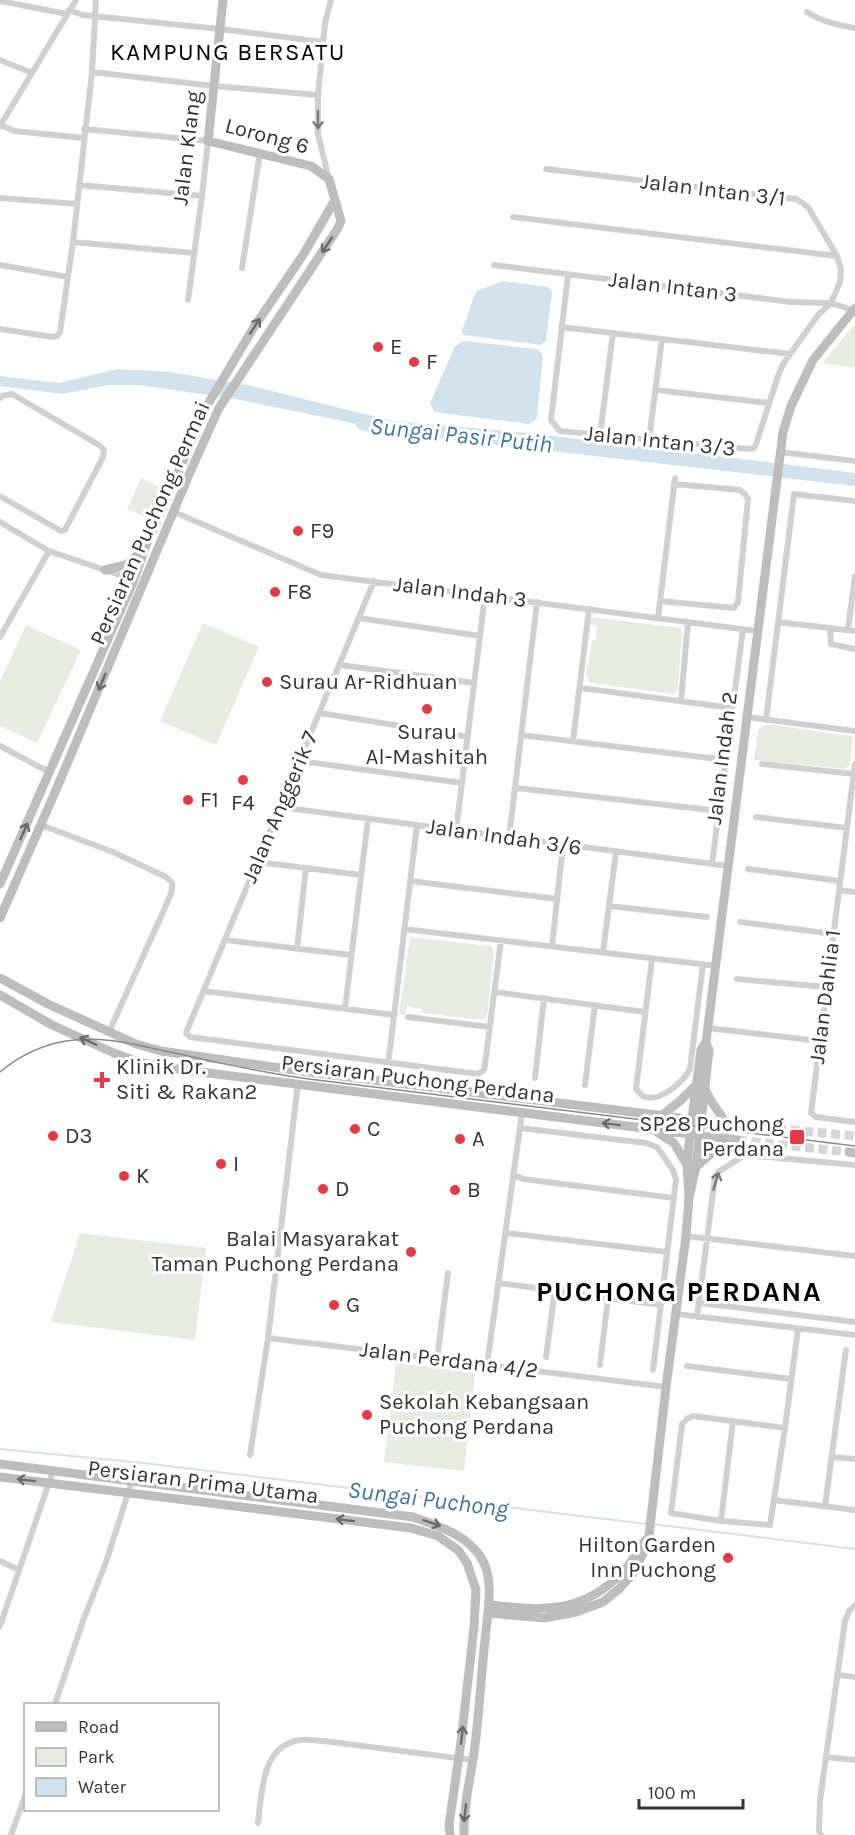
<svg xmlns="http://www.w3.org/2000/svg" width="855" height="1835" font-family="Karla,sans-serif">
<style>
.green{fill:#e6ecdf}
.water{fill:#cfe2ee}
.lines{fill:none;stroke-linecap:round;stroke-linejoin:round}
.stream{stroke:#cfe2ee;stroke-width:2}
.river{stroke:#cfe2ee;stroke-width:12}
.secondary-tunnel{stroke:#d6d6d6;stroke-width:9;stroke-dasharray:9 4.5;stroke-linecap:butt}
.street{stroke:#d0d0d0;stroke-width:6}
.secondary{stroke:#bdbdbd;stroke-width:9}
.tram{stroke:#888;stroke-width:1.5}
.oneway{stroke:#7a7a7a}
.oneway2{stroke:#6a6a6a}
.poi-dot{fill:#e63946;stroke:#fff;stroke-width:2}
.labels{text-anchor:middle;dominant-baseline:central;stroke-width:6;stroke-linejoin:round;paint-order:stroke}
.street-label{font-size:22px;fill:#333;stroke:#fff}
.poi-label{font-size:22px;fill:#333;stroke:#fff;text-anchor:start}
.neighbourhood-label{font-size:24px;letter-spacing:1.5px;fill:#000;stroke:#fff}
.water-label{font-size:24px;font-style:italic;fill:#3f7597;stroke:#fff}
.district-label{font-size:28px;font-weight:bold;letter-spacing:1.5px;fill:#000;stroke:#fff}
</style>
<rect width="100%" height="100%" fill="#fff"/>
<path class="green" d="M855,325V368L823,363L849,330Z
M141,478L164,489L149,519L127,509Z
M590,617L682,628L678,691L674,694L590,683L586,675L592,640H596L597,626L589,624Z
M203,623L259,647L216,745L160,721Z
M26,625L81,650L37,743L0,726V681Z
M766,724L853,736L850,765L845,769L754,760L758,730Z
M410,937L491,946L494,952L487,1017L482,1020L422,1013V1009L407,1007L405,1015L399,1014Z
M80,1233L206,1248L195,1340L51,1322Z
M396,1363L475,1372L464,1471L384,1462Z"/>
<path class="water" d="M503,281L548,287L552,292L546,341L541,345L464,335L462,331L475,294L477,291Z
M464,341L536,349L541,352L543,357L537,417L534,421L529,424L434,412L430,403L455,346Z
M117,369L170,372L252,386L393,421L529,433L855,473V486L405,434L236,399L139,385H108L62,394L0,386V376L59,383Z"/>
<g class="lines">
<path class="stream" d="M0,1449L143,1463L647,1524
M652,1524L855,1549"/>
<path class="river" d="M362,424L389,431H407"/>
<path class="secondary-tunnel" d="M737,1125L855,1136
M738,1140L849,1152"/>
<path class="street" d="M0,1L67,14
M69,10L83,15L220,29L323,42
M807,12C822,22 838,25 855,28
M0,60L32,73
M92,72L214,86L318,95
M1,125L14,131L84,138
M0,126L76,0
M84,129L208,141L202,196L188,300
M546,169L796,199L808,207L837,256L841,270L840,282L831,303L818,315L783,364L778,376L756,444L754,448L748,449L560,431L551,420L568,275
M329,179L318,134V95L325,23L331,0
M79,185L202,196
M0,198L77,204
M513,217L837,256
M73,242L194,253
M0,265L68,277
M494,265L791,302L831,303L852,310
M242,268L260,153
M561,327L790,354
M0,329L52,337L57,336L60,332L73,242L92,72L96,0
M656,390L769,403
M0,398L2,396L12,394L99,445L104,450L103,457L65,530L61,531L0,496
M600,435L613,333
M649,439L662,339
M780,452L855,461
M174,512L321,575L757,631
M0,522L49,551L134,580
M374,581L186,1033L190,1037L478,1074L484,1070L485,1064L501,940
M660,601L734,608L738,602L748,499L745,494L740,490L674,484
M359,618L480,636
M658,618L675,478
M778,622L855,631
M830,628L831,644L855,649
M848,630L855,576
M0,637L49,551
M340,665L474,683
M581,688L732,708
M681,701L688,622
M320,713L468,737
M747,717L855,731
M766,720L794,494L855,501
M521,735L726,760
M573,741L589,609
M0,746L49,772
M300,761L462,783
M762,764L854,774
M855,764L811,1113L816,1117L855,1122
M516,788L719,811
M280,807L728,866
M756,817L847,828
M41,825L113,852L166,877L172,883V891L163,912L109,1032
M456,831L485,595
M509,838L537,602
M258,862L361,875
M712,864L743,629
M748,869L840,881
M410,881L557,899
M839,890L855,892
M609,906L707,917
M740,922L833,934
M404,929L717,966
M225,940L351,955
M552,946L563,845
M297,949L306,868
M603,952L616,852
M652,959L636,1089C638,1091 640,1094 643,1096C659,1104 683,1082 690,1069L703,964
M737,979L826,987
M204,991L394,1015
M495,992L645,1012
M345,1009L368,819
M408,1017L490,1027
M708,1028L819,1041
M535,1078L544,998
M386,1082L417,825
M585,1085L595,1005
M520,1128L646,1143L657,1147L673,1170L676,1180L653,1370
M514,1175L523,1179L674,1198
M505,1233L667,1252
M686,1236L855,1256
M499,1283L661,1305
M700,1303L855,1322
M676,1314L855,1335
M697,1317L715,1177L718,1172L745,1155L855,1165
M268,1338L666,1387
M546,1357L555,1290
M437,1359L448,1273
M487,1365L522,1113
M600,1365L608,1298
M687,1366L791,1379
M785,1428L693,1416L687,1419L682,1424L671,1513L721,1521L770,1525L785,1428L798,1329
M250,1455L268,1338L298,1083
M832,1457L855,1459
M774,1500L855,1510
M825,1506L846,1350
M721,1521L733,1421
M0,1561L19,1570
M0,1626L53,1471
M839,1675L855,1677
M55,1704L83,1621L106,1562L132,1481
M826,1757L855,1760
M258,1823C262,1793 261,1745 300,1740C308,1739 316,1741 324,1741L472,1760
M11,1835L26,1793
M821,1835L819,1831L820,1800L845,1621L849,1611L855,1605"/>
<path class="secondary" d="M105,570L126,565L144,549
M0,884L134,580L145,548L208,404L254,327L303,255L335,200
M0,918L56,790L191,470L219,408L338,228L341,221L329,179L311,166L208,141L223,0
M0,978L48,1004L136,1044L161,1051L301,1071L737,1125
M0,995L52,1025L114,1053L138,1062L169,1068L738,1140
M705,1089L711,1101L727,1124
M660,1117L681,1100L696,1085
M657,1132L674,1143L687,1165
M849,1152L855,1153
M696,1167L722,1144L733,1139
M689,1198L696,1167L709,1050L706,1042L783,432L791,406L813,360L855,308
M0,1464L413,1517C439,1526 471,1536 484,1563C494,1584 487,1617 485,1640C481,1677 479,1716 474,1753C470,1780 463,1808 464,1835
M0,1477L411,1528L438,1536L458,1550L467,1563L476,1590L474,1627L461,1742L449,1825L450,1835
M490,1605C545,1611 583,1614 625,1570C633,1561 637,1549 646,1540
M489,1613L544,1618L576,1612L603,1602L619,1589L632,1575L648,1544L666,1387L686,1236L689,1198L687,1165L690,1134L701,1050L706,1042"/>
<path class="tram" d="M0,1072C19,1056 42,1045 66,1041C100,1035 136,1045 170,1052C216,1062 262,1073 309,1079L855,1146"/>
</g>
<defs><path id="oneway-shaft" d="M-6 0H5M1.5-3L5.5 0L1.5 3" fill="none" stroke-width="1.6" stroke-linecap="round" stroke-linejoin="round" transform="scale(1.5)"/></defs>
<g class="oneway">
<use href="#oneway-shaft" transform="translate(318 120) rotate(90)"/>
<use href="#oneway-shaft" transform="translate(716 1181) rotate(-73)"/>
</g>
<g class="oneway2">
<use href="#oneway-shaft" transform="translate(327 245) rotate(124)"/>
<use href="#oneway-shaft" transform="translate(255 326) rotate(-57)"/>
<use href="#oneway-shaft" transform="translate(102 682) rotate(113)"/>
<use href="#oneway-shaft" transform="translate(24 831) rotate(-66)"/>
<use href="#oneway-shaft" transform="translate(88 1041) rotate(-156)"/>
<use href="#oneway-shaft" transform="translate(611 1124) rotate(-173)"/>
<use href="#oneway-shaft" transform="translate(26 1480) rotate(-173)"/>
<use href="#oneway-shaft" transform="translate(345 1520) rotate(-173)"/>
<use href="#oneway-shaft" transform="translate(432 1523) rotate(19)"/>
<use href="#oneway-shaft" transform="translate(462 1735) rotate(-83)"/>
<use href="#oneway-shaft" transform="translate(465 1813) rotate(97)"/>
</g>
<g class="poi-dot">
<circle cx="378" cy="347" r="6"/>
<circle cx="414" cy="362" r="6"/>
<circle cx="298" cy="531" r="6"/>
<circle cx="275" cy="592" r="6"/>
<circle cx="267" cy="682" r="6"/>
<circle cx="427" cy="709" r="6"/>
<circle cx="243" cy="780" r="6"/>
<circle cx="188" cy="800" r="6"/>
<path d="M99 1071h6v6h6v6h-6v6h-6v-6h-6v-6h6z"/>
<circle cx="355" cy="1129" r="6"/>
<circle cx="53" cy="1136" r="6"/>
<rect x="789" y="1129" width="16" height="16" rx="3"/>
<circle cx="460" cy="1139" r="6"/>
<circle cx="221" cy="1164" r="6"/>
<circle cx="124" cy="1176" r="6"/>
<circle cx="323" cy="1189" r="6"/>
<circle cx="455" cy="1190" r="6"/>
<circle cx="411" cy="1252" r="6"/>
<circle cx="334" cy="1305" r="6"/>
<circle cx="367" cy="1415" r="6"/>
<circle cx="728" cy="1558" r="6"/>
</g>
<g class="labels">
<g class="street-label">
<text transform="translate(267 136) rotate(15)">Lorong 6</text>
<text transform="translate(187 148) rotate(-83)">Jalan Klang</text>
<text transform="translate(713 190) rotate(7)">Jalan Intan 3/1</text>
<text transform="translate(673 287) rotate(7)">Jalan Intan 3</text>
<text transform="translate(660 441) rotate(6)">Jalan Intan 3/3</text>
<text transform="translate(150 523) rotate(-66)">Persiaran Puchong Permai</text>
<text transform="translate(460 592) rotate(7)">Jalan Indah 3</text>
<text transform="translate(722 758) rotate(-83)">Jalan Indah 2</text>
<text transform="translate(280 807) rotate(-67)">Jalan Anggerik 7</text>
<text transform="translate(504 837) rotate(8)">Jalan Indah 3/6</text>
<text transform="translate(825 997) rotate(-83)">Jalan Dahlia 1</text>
<text transform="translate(418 1079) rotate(7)">Persiaran Puchong Perdana</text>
<text transform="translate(449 1360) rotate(7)">Jalan Perdana 4/2</text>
<text transform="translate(203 1482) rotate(7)">Persiaran Prima Utama</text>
</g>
<g class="poi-label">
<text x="390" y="347">E</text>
<text x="426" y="362">F</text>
<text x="310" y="531">F9</text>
<text x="287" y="592">F8</text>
<text x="279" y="682">Surau Ar-Ridhuan</text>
<text x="427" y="732" text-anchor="middle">Surau<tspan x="427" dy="25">Al-Mashitah</tspan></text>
<text x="200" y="800">F1</text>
<text x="243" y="803" text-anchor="middle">F4</text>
<text x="116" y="1067">Klinik Dr.<tspan x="116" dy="25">Siti &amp; Rakan2</tspan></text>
<text x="784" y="1124" text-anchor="end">SP28 Puchong<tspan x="784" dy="25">Perdana</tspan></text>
<text x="367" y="1129">C</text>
<text x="65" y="1136">D3</text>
<text x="472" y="1139">A</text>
<text x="233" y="1164">I</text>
<text x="136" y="1176">K</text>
<text x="335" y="1189">D</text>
<text x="467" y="1190">B</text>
<text x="399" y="1239" text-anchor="end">Balai Masyarakat<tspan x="399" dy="25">Taman Puchong Perdana</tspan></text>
<text x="346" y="1305">G</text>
<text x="379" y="1402">Sekolah Kebangsaan<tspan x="379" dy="25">Puchong Perdana</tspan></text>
<text x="716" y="1545" text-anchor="end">Hilton Garden<tspan x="716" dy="25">Inn Puchong</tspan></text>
</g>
<g class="neighbourhood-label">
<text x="228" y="52">KAMPUNG BERSATU</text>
</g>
<g class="water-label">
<text transform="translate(461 435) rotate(6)">Sungai Pasir Putih</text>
<text transform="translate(428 1499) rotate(7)">Sungai Puchong</text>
</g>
<g class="district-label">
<text x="679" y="1291">PUCHONG PERDANA</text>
</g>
</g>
<rect x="24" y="1703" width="195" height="108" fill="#ffffff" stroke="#adadad" stroke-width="1.5"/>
<rect x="36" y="1722" width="30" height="9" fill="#bdbdbd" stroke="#adadad" stroke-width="1.5"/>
<text x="78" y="1733" font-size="18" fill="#333333">Road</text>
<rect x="36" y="1748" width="30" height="18" fill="#e6ecdf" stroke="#adadad" stroke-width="1.5"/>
<text x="78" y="1763" font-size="18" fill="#333333">Park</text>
<rect x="36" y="1778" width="30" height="18" fill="#cfe2ee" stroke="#adadad" stroke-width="1.5"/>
<text x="78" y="1793" font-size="18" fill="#333333">Water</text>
<path d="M639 1799v9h104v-9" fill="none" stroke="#333333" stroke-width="3"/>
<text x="648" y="1799" font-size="18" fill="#333333" stroke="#ffffff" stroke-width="4.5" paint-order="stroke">100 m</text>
</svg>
